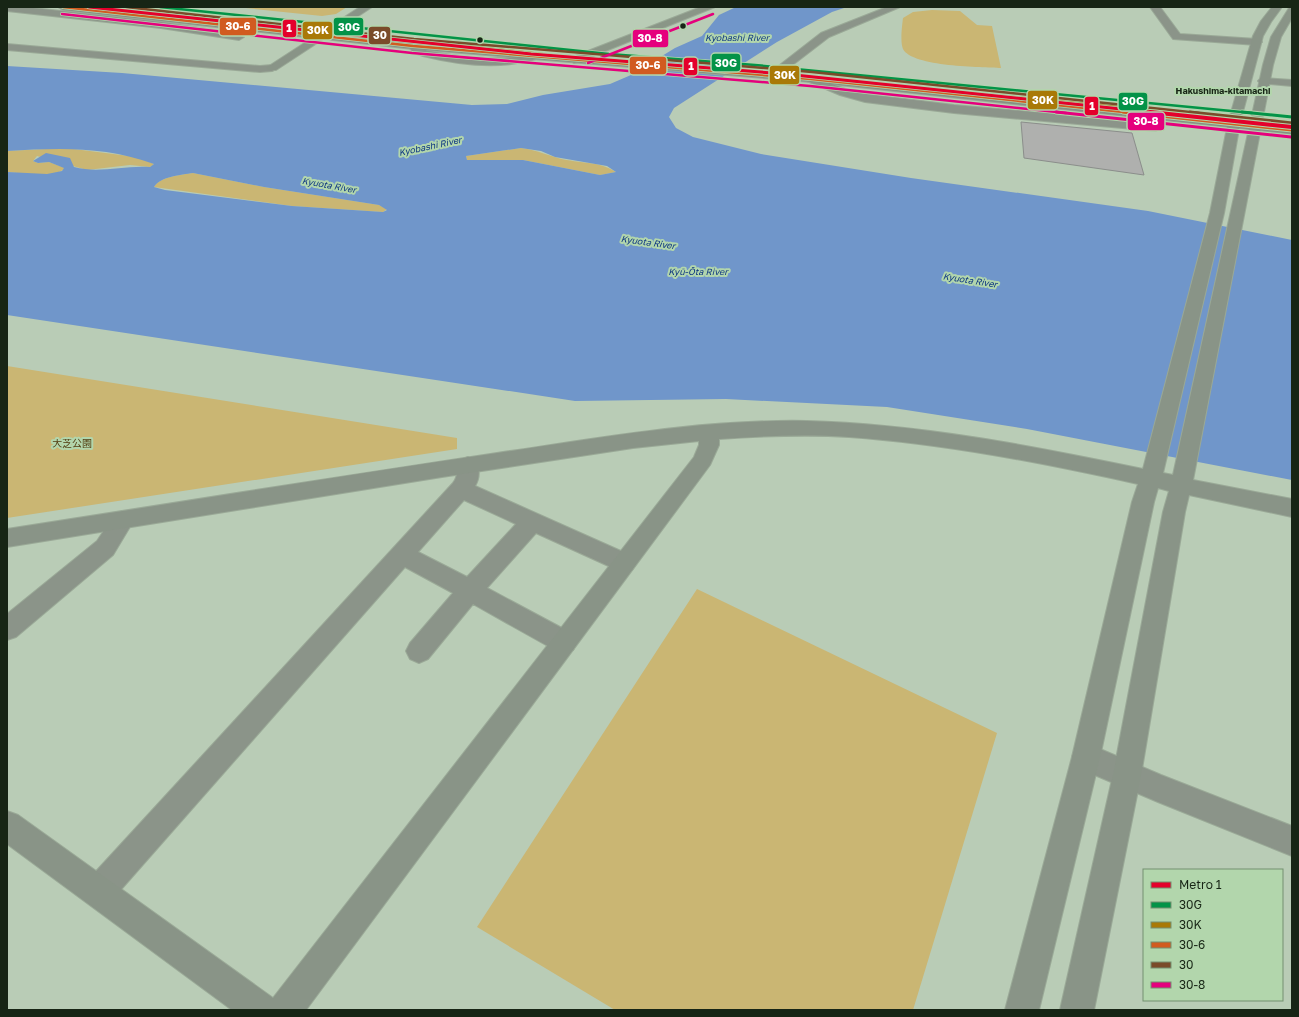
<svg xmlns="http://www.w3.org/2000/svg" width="1299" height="1017" font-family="'Golos Text','Noto Sans JP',sans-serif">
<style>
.green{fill:#cab673}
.water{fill:#7096ca;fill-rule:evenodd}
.building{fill:#afb0ae;stroke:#8b8e8b}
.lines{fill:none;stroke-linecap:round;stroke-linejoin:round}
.street-casing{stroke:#9aa997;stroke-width:2}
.secondary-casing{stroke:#9aa997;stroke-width:2}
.primary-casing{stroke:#9aa997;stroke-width:2}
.highway-casing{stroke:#9aa997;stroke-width:2}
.street{fill:#8b9489;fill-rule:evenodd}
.secondary{fill:#899487;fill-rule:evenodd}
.primary{fill:#8a9687;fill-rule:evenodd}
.highway{fill:#859183;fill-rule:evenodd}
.bus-1-far1-casing{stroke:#b2d6ac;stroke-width:4}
.bus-1-casing{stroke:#b2d6ac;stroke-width:5}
.bus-2-far1-casing{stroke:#b2d6ac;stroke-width:4}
.bus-2-casing{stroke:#b2d6ac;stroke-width:5}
.bus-3-far1-casing{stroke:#b2d6ac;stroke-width:4}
.bus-3-casing{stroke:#b2d6ac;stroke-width:5}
.bus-4-far1-casing{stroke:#b2d6ac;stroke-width:4}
.bus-4-casing{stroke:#b2d6ac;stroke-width:5}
.bus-5-far1-casing{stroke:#b2d6ac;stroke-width:4}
.bus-5-casing{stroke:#b2d6ac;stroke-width:5}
.bus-1-far1{stroke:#039348;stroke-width:2.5}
.bus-1{stroke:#039348;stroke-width:3}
.bus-2-far1{stroke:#a97907;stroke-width:2.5}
.bus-2{stroke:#a97907;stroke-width:3}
.bus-3-far1{stroke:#d15b20;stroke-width:2.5}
.bus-3{stroke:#d15b20;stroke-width:3}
.bus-4-far1{stroke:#7a4b2a;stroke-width:2.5}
.bus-4{stroke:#7a4b2a;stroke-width:3}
.bus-5-far1{stroke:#e5007d;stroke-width:2.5}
.bus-5{stroke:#e5007d;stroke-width:3}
.metro-1-far1-casing{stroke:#b2d6ac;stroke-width:4.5}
.metro-1-casing{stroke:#b2d6ac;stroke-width:6}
.metro-1-far1{stroke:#e4002b;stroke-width:3}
.metro-1{stroke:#e4002b;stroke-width:4}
.bus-dot{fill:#172515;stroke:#b2d6ac;stroke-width:1.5}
.labels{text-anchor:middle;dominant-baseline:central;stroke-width:4;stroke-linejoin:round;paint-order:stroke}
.far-water-label{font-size:9px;font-style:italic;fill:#0e3781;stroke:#b2d6ac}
.far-neighbourhood-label{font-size:9px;font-weight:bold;fill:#172515;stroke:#b2d6ac}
.park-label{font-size:10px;fill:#523c0f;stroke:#b2d6ac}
.line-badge{stroke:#b2d6ac;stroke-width:1.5}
.badge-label{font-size:11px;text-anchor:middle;font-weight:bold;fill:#fff}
</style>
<rect width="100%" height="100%" fill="#b9ccb6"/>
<path class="green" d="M236,7H347L336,14L322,16Z
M932,10L960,11L977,25L992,26L1001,68C983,67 912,67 903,49C900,42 902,26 903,18L913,12Z
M66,148L137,157L154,164L150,167L130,165L87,170L37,156L33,161L38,163L49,162L65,168C55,179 21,173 7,172V151Z
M521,148C536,150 541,153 555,157C575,164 598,160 616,172L600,175L523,160H467L466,156Z
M193,173L264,187L379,205L387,209L383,212L292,206L154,187C161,176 181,175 193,173Z
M7,366L457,438V449L7,518Z
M697,589L997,733L913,1010H615L477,927Z"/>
<path class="water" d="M736,7H847L832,12L777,42L674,108L669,117L676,128L693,137L761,154L911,178L1148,211L1292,240V480L1027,429L887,407L726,399L575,401L7,315V172L47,174L62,171L64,168L49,162L38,163L33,161L46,153L70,158L74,167C99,174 124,165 150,167L154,164C104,146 59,148 7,151V66L122,73L472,105L507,104L543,95L610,84L631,75L675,48L702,36L719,15ZM521,148L541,151L555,157L607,166L616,172L600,175L523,160H467L466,156ZM193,173L264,187L379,205L387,210L383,212L292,206L165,190L154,187C161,176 181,175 193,173Z"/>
<path class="building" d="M1021,122L1132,133L1144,175L1024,158Z"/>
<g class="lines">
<g class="street-casing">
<path id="street" d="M7,7H24L161,22L239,34L244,37L239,40L161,28L7,11Z
M887,7H900L829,37L786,70L782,71L776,68L821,33Z
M1150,7H1160L1180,34L1257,39L1262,42L1257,45L1173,39Z
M413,43C419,44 423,50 429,51C463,58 498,62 532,54L537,57L536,59C500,70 459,65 423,56C416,54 412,52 408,46Z
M7,44L260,66L272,65L278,68L272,71L260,72L7,50Z
M811,76L848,90L865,94L954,105L1156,123L1162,127L1156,131L954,113L865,102L840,95L807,81L805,79Z
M1264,78L1292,80V86L1260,83L1258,81L1260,79Z
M468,457L475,460C480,468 480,478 475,486L632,556L636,563L632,570L624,573L536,533L487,588L573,634L577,642L573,650L564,653L555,650L473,604L428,659L419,663L410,659L406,651L410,643L453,593L405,567L110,902L99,907L88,902L83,891L88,880L453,483C459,476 456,468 461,460ZM464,500L516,524L467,577L418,552Z
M123,511L131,514L134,520L113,555L16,637L7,640V614L97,541L115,514Z
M1086,743L1161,775L1292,826V856L1158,802L1076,767L1072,757L1076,747Z"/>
</g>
<g class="secondary-casing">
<path id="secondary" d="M360,7H372L276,70H268L266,68Z
M1272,7H1282L1271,22L1263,36L1240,123L1224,213L1163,473L1173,475L1263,65L1271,37L1289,8L1292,7V18L1281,37L1273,65L1193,480L1292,499V517L1189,495L1185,512L1141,775L1094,1010H1060L1113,775L1163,512L1169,491L1158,488L1154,502L1100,757L1039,1010H1005L1072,757L1132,502L1138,484C1043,463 946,444 849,437C805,434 762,436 719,439V445L710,465L306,1010H232L7,844V811L18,815L273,998L694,457L699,445V441L633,448L442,477L7,547V529C170,504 334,477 497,453C600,438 703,419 807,421C920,424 1032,446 1143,469L1210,213L1228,123L1253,36L1261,21Z"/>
</g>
<g class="primary-casing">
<path id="primary" d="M701,7H715L578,62L574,63L569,60L570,58Z"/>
</g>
<g class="highway-casing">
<path id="highway" d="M58,7H89L413,43L811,76L1292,126V134L811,82L413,49L63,10Z"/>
</g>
<use href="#street" class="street"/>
<use href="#secondary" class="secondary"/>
<use href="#primary" class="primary"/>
<use href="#highway" class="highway"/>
<g class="bus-1-far1-casing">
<path id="bus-1-far1" d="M160,7L609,54L755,65L1252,113"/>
</g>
<g class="bus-1-casing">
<path id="bus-1" d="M1242,112L1292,117"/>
</g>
<g class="bus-2-far1-casing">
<path id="bus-2-far1" d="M159,14L608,61L754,72L1179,113"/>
</g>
<g class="bus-2-casing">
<path id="bus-2" d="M1168,112L1291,124"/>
</g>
<g class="bus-3-far1-casing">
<path id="bus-3-far1" d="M63,7L413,46L811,79L1133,113"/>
</g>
<g class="bus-3-casing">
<path id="bus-3" d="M1123,112L1292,130"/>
</g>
<g class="bus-4-far1-casing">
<path id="bus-4-far1" d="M126,7L414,39L812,72L1199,113"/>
</g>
<g class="bus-4-casing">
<path id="bus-4" d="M1190,112L1292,123"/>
</g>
<g class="bus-5-far1-casing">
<path id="bus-5-far1" d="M62,14L412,53L810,86L1066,113
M588,63L713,14"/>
</g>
<g class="bus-5-casing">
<path id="bus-5" d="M1056,112L1291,137"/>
</g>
<use href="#bus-1-far1" class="bus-1-far1"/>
<use href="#bus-1" class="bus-1"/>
<use href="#bus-2-far1" class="bus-2-far1"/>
<use href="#bus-2" class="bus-2"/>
<use href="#bus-3-far1" class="bus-3-far1"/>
<use href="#bus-3" class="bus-3"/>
<use href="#bus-4-far1" class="bus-4-far1"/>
<use href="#bus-4" class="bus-4"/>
<use href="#bus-5-far1" class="bus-5-far1"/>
<use href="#bus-5" class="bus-5"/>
<g class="metro-1-far1-casing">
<path id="metro-1-far1" d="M89,7L531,54L785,74L1159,113"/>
</g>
<g class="metro-1-casing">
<path id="metro-1" d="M1150,112L1292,127"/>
</g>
<use href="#metro-1-far1" class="metro-1-far1"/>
<use href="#metro-1" class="metro-1"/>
</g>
<g class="bus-dot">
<circle cx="683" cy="26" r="3.5"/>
<circle cx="480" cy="40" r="3.5"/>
</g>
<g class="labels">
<g class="far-water-label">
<text x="737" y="37">Kyobashi River</text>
<text transform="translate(430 146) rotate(-12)">Kyobashi River</text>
<text transform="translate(329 185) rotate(10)">Kyuota River</text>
<text transform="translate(648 242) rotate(8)">Kyuota River</text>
<text x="698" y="271">Kyū-Ōta River</text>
<text transform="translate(970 280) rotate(9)">Kyuota River</text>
</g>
<g class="far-neighbourhood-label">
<text x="1223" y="90">Hakushima-kitamachi</text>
</g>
<g class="park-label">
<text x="72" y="443">大芝公園</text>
</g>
</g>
<g class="line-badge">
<rect x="219" y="17" width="38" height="19" rx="4" fill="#d15b20"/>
<rect x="333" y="17" width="31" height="19" rx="4" fill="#039348"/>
<rect x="282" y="19" width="15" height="19" rx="4" fill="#e4002b"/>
<rect x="302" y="21" width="31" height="19" rx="4" fill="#a97907"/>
<rect x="368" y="26" width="23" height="19" rx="4" fill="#7a4b2a"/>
<rect x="632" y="29" width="37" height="19" rx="4" fill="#e5007d"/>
<rect x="711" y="53" width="30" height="19" rx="4" fill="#039348"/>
<rect x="629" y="56" width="38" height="19" rx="4" fill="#d15b20"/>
<rect x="683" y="57" width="15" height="19" rx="4" fill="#e4002b"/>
<rect x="769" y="65" width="31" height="20" rx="4" fill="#a97907"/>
<rect x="1027" y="90" width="31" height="20" rx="4" fill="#a97907"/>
<rect x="1118" y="92" width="30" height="19" rx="4" fill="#039348"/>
<rect x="1084" y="96" width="15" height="20" rx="4" fill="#e4002b"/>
<rect x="1127" y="112" width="38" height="19" rx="4" fill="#e5007d"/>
</g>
<g class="badge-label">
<text x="238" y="30">30-6</text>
<text x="349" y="31">30G</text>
<text x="289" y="32">1</text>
<text x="318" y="34">30K</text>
<text x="380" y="39">30</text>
<text x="650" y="42">30-8</text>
<text x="726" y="67">30G</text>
<text x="648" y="69">30-6</text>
<text x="691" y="70">1</text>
<text x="785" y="79">30K</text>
<text x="1043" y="104">30K</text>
<text x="1133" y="105">30G</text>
<text x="1092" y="110">1</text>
<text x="1146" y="125">30-8</text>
</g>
<rect width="1299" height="1017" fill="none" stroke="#172515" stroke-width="16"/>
<rect x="1143" y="869" width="140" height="132" fill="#b2d6ac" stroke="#748f70"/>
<rect x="1151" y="882" width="20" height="6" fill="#e4002b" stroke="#748f70"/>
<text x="1179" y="889" font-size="12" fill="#172515">Metro 1</text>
<rect x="1151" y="902" width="20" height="6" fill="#039348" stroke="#748f70"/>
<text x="1179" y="909" font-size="12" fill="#172515">30G</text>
<rect x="1151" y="922" width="20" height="6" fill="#a97907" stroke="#748f70"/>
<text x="1179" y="929" font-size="12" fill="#172515">30K</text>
<rect x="1151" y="942" width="20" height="6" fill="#d15b20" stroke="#748f70"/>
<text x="1179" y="949" font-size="12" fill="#172515">30-6</text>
<rect x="1151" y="962" width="20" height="6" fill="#7a4b2a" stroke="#748f70"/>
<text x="1179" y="969" font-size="12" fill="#172515">30</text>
<rect x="1151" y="982" width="20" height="6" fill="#e5007d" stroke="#748f70"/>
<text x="1179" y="989" font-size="12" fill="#172515">30-8</text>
</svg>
